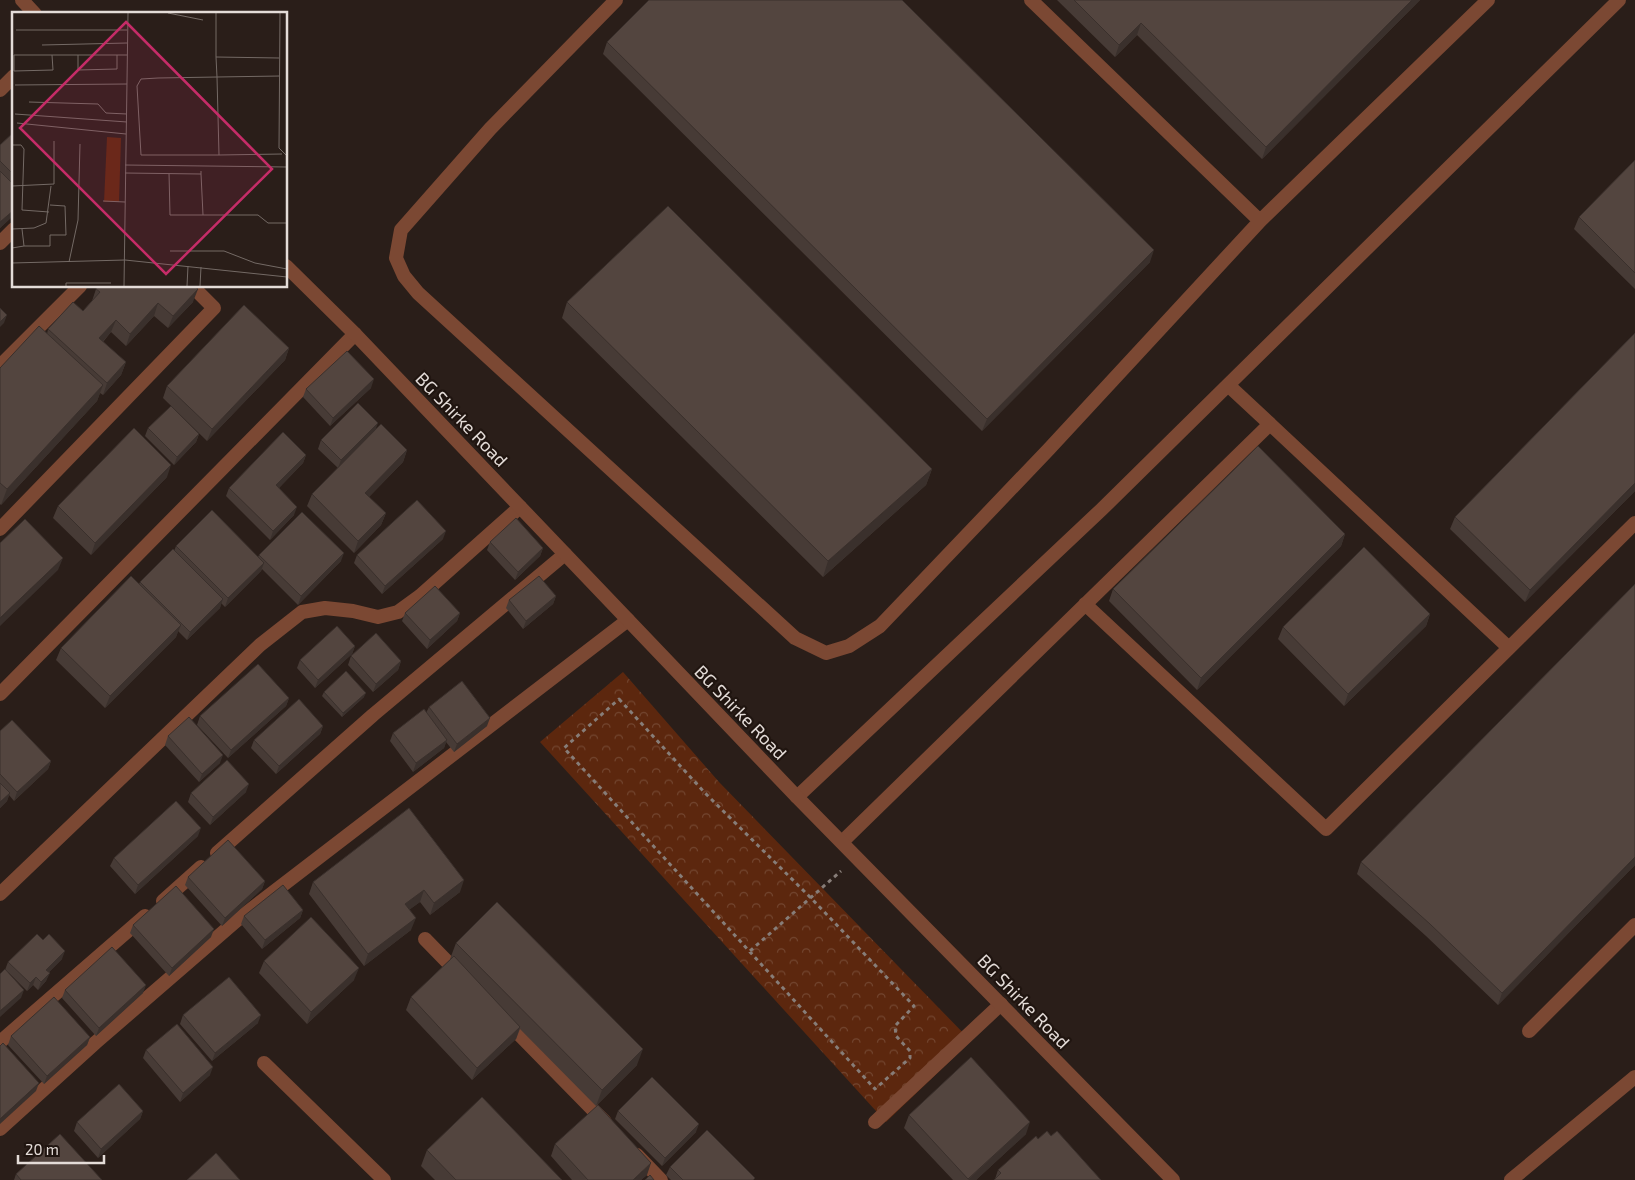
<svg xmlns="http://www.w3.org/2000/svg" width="1635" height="1180" font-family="'Exo 2',sans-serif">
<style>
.park{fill:url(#park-crowns)}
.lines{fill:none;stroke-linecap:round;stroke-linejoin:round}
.path{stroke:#877d78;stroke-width:3;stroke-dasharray:4 4;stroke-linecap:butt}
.service{stroke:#7b4833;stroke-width:14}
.minor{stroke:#7b4833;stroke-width:14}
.tertiary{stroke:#7b4833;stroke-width:14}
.wall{fill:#473b36}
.shaded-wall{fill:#3a302c}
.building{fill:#53453f;stroke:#3a302c}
.labels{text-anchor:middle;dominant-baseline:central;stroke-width:4.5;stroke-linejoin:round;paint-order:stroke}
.street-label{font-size:18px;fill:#e4dcd8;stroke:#201510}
.inset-road{fill:none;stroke:#746a65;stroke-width:1}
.view{fill:#c52c68;fill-opacity:0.15;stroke:#c52c68;stroke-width:2.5}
.inset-edge{fill:none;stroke:#e4dcd8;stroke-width:2.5}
</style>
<defs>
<pattern id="park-crowns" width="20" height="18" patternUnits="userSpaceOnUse" patternTransform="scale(1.25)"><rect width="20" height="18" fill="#5c270e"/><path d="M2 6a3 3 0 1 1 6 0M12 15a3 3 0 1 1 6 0" fill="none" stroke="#734630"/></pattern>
</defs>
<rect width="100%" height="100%" fill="#2a1e19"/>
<path class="park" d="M623,672L719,782L971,1041L886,1122L540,742Z"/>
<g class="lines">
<path class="path" d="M619,699L705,793L811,898L914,1006L895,1026L896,1036L910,1051V1058L875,1089L564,748Z
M750,951L841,871"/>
<path class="service" d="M616,0L490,129L401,230L396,258L404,276L418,293L795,638L826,653L849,646L880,626L1049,449L1260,221L1031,0
M1260,221L1488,0
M1085,604L1326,829L1509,648L1270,424
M1509,648L1635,523
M797,797L1101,510L1619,0
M842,842L1270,424L1228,385
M1529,1031L1635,925
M264,1063L384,1180
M1511,1180L1635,1077"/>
<path class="minor" d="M0,90L14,76
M0,243L14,229
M0,366L80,286
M0,529L214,308L192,286
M0,694L355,334
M217,853L373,715L565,554
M0,894L260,645L302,612L325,608L353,611L378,617L398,612L420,596L520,507
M163,901L201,867
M425,939L461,976
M506,1021L605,1122
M0,1042L145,916
M875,1122L1001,1004
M0,1129L95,1043L236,921L628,620
M637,1155L661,1180"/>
<path class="tertiary" d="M22,0L35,14
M286,266L355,334L797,797L1173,1180"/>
</g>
<path class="wall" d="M1057,0H1420L1262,159L1137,35L1115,57Z
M607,42L1150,262L982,431L603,54Z
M14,132V215L0,228V145Z
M1635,160V289L1574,229L1579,217Z
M96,289L193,302L168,328L154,316L126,346L111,332L103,342L126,362L121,375L103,395L100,393L97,401L1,505L0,504V368L47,334L48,329L83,311L92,301Z
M567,302L932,469L926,485L823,577L562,318Z
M1635,333V491L1525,602L1450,529L1455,517Z
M289,348L285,360L207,441L163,398L167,386Z
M371,388L330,426L303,397L306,389Z
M148,428L199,434L196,442L174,465L145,436Z
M377,428L407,450L403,462L369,497L386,513L381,525L354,553L307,506L312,494L338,468L318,449L321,440Z
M306,455L303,463L279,488L294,515L270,540L226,496L229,488Z
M167,477L91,555L53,518L58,506Z
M1345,534L1341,546L1197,690L1109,601L1113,589Z
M443,539L382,594L354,563L357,555Z
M490,542L543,548L540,556L515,580L487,550Z
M176,546L258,557L259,555L341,561L298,605L262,569L261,571L225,607L221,603L220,608L187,640L178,631L176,637L105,708L56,660L61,648L139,584L140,582L174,551Z
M556,596L553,604L523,629L506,608L509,600Z
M405,613H460L457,621L427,649L402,621Z
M1430,614L1426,626L1344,706L1278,639L1283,627Z
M355,646L352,654L315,688L297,668L300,660Z
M351,656L401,661L398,670L373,692L348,665Z
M324,692L364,697L342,717L322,696Z
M289,698L286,706L228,758L197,725L200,716Z
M429,707L487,726L454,752L446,742L444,748L413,772L390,741L393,733L426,713Z
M323,726L320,734L276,774L251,748L254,740Z
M0,731L51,761L48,769L14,801L9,795L7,801L0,808Z
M168,736L220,763L199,782L165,745Z
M246,792L210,825L188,802L191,793Z
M198,836L135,894L110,866L114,858Z
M1361,862L1635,865L1498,1005L1426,936L1357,874Z
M188,877L265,881L262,889L222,926L185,885Z
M313,882L460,892L430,915L420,902L410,909L411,930L364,966L309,894Z
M303,910L300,918L262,949L241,924L244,916Z
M133,925L211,937L169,976L130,933Z
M456,943L637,1065L596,1106L520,1029L516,1039L472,1080L406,1010L411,997L451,959H450Z
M62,959L49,972L46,981L38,990L33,985L27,991L8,972L21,998L5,970L8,962Z
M264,961L354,980L307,1024L259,973Z
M65,990L143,993L96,1036L62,998Z
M183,1015L258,1023L212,1061L180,1024Z
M11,1036L90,1037L87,1045L44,1084L8,1045Z
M146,1050L210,1075L180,1102L143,1058Z
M143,1111L140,1119L98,1158L74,1131L77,1122Z
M618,1111L696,1132L662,1166L615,1119Z
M909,1115L1026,1134L976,1180H953L904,1128Z
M1051,1136L995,1179L998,1170L1038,1139Z
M555,1144L647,1175L641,1180H572L551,1156Z
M427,1150L562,1180H435L421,1166Z
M670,1167L754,1180H671L666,1175Z
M16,1174L102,1180H14Z"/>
<path class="shaded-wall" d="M1412,0H1420L1262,159L1266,147Z
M1141,23L1137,35L1115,57L1119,45Z
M14,210V215L0,228V222Z
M1154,250L1150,262L982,431L987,419Z
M198,289L193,302L168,328L173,316Z
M158,303L154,316L126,346L130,334Z
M7,315L4,323L0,327V322Z
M116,320L111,332L95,350L99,338Z
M289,348L285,360L207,441L212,429Z
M126,362L121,375L103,395L107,383Z
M374,379L371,388L330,426L333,418Z
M103,385L97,401L1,505L7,489Z
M378,423L375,431L338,468L341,460Z
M199,434L196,442L174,465L177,457Z
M407,450L403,462L361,505L365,493Z
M306,455L303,463L273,494L276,485Z
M171,465L167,477L91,555L95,543Z
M932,469L926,485L823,577L828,561Z
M1635,483V491L1525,602L1530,590Z
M297,507L294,515L270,540L273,531Z
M386,513L381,525L354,553L358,541Z
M446,531L443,539L382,594L385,586Z
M1345,534L1341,546L1197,690L1201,678Z
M543,548L540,556L515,580L518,572Z
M344,553L341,561L298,605L301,596Z
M63,558L58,570L0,626V618Z
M264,563L261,571L225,607L228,598Z
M556,596L553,604L523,629L526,621Z
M223,599L220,608L187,640L190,632Z
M460,613L457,621L427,649L430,640Z
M1430,614L1426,626L1344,706L1348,694Z
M181,625L176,637L105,708L110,696Z
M355,646L352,654L315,688L318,680Z
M401,661L398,670L373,692L376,684Z
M366,693L364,697L342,717L343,713Z
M289,698L286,706L228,758L231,750Z
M490,718L487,726L454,752L457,744Z
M323,726L320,734L276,774L279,766Z
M447,740L444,748L413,772L416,763Z
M223,755L220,763L199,782L202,774Z
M51,761L48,769L14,801L17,792Z
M249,784L246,792L210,825L213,817Z
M10,793L7,801L0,808V802Z
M201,828L198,836L135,894L138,885Z
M1635,857V865L1498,1005L1502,993Z
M464,880L460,892L430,915L434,903Z
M265,881L262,889L222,926L225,918Z
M424,890L420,902L401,916L405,904Z
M303,910L300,918L262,949L265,940Z
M416,918L411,930L364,966L368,954Z
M214,929L211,937L169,976L172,968Z
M65,951L62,959L43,978L46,970Z
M359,968L354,980L307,1024L311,1012Z
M50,973L46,981L38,990L41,982Z
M36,977L33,985L27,991L30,983Z
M146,985L143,993L96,1036L99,1028Z
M24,990L21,998L0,1017V1011Z
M261,1015L258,1023L212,1061L215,1053Z
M520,1027L516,1039L472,1080L477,1068Z
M90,1037L87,1045L44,1084L47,1076Z
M643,1049L637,1065L596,1106L602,1090Z
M213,1067L210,1075L180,1102L183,1093Z
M39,1083L36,1091L0,1124V1119Z
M143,1111L140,1119L98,1158L101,1149Z
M1030,1122L1026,1134L976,1180H968Z
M699,1124L696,1132L662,1166L665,1158Z
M651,1163L647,1175L641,1180H633Z"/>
<path class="building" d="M649,0H902L1154,250L987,419L607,42Z
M1074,0H1412L1266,147L1141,23L1119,45Z
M14,132V175L0,161V145Z
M1635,160V273L1579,217Z
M0,171L14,185V210L0,222Z
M668,206L932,469L828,561L567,302Z
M98,286H194L198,289L173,316L158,303L130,334L116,320L99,338L126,362L107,383L48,329L73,302L83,311L100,292L96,289Z
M244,305L289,348L212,429L167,386Z
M0,308L7,315L0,322Z
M39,326L103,385L7,489L0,483V368Z
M1635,333V483L1530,590L1455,517Z
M347,351L374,379L333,418L306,389Z
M358,403L378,423L341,460L321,440Z
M171,406L199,434L177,457L148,428Z
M381,424L407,450L365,493L386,513L358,541L312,494Z
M134,428L171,465L95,543L58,506Z
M283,432L306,455L276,485L297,507L273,531L229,488Z
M1258,446L1345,534L1201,678L1113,589Z
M417,500L446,531L385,586L357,555Z
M212,510L264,563L228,598L176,546Z
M302,512L344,553L301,596L259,555Z
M516,518L543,548L518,572L490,542Z
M25,519L63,558L0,618V543Z
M1364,547L1430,614L1348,694L1283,627Z
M173,549L223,599L190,632L140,582Z
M131,576L181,625L110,696L61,648Z
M539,576L556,596L526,621L509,600Z
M1635,584V857L1502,993L1430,924L1361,862Z
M435,586L460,613L430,640L405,613Z
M337,626L355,646L318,680L300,660Z
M376,633L401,661L376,684L351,656Z
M258,664L289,698L231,750L200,716Z
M346,671L366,693L343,713L324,692Z
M462,681L490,718L457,744L429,707Z
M299,699L323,726L279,766L254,740Z
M424,709L447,740L416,763L393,733Z
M189,717L223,755L202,774L168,736Z
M12,720L51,761L17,792L0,774V731Z
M227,760L249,784L213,817L191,793Z
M0,783L10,793L0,802Z
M176,801L201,828L138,885L114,858Z
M409,808L464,880L434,903L424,890L405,904L416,918L368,954L313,882Z
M228,840L265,881L225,918L188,877Z
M283,885L303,910L265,940L244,916Z
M176,886L214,929L172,968L133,925Z
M497,902L643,1049L602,1090L456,943Z
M311,917L359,968L311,1012L264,961Z
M37,934L43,940L49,934L65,951L46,970L50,973L41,982L36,977L30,983L8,962Z
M112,947L146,985L99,1028L65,990Z
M454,956L520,1027L477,1068L411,997Z
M5,969L24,990L0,1011V974Z
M229,977L261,1015L215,1053L183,1015Z
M54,997L90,1037L47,1076L11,1036Z
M177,1024L213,1067L183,1093L146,1050Z
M3,1043L39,1083L0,1119V1046Z
M971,1057L1030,1122L968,1179L909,1115Z
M652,1077L699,1124L665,1158L618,1111Z
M119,1084L143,1111L101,1149L77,1122Z
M482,1097L562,1180H456L427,1150Z
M598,1105L651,1163L633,1180H588L555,1144Z
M707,1130L755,1178L753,1180H683L670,1167Z
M1047,1131L1051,1136L1057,1131L1101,1180H994L1001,1173L998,1170L1036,1136L1038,1139Z
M60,1134L102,1180H21L16,1174Z
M216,1153L240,1180H187Z
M650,1175L654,1180H645Z"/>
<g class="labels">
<g class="street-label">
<text transform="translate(462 419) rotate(46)">BG Shirke Road</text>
<text transform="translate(741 712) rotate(46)">BG Shirke Road</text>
<text transform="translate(1024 1001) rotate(46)">BG Shirke Road</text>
</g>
</g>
<g transform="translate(12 12)">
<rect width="275" height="275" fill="#2a1e19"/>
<path d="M95,125L109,126L107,190H92Z" fill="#5c270e"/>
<path class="inset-road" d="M156,1L191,8M204,1V45L205,65L207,143H129L125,74L129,67L146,66L205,65L268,64M268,1L267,136L275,144M4,18H115M30,33L115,31M40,43L41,58L2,59V43H115M66,43V58L105,57V43M204,45L267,46M3,73L115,72M17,90L86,92L94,101L115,102M3,102L115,110M5,111L114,122M0,133H9L12,137L10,198L37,200M207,143L270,142M113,153L275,155M113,161L189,162V159M157,161L158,203H191L189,162M0,174L42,172V129M91,189L113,190M191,203H246L256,211H275M0,217L22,216L34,211L39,174M12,234H38V223H54L53,194L38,193M0,236L12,234L10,217M158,239H212L243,251L275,257M57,250L66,208L68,132M0,251L113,248L275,265M54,274V271H99M112,274L116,1M175,274L176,254M188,274L189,255"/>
<path class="view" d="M114,10L260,157L154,262L8,116Z"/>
<rect width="275" height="275" class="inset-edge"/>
</g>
<path d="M18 1155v8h86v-8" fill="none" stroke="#e4dcd8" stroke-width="2.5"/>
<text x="25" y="1155" font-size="15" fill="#e4dcd8" stroke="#201510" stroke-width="4" paint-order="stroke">20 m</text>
</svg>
